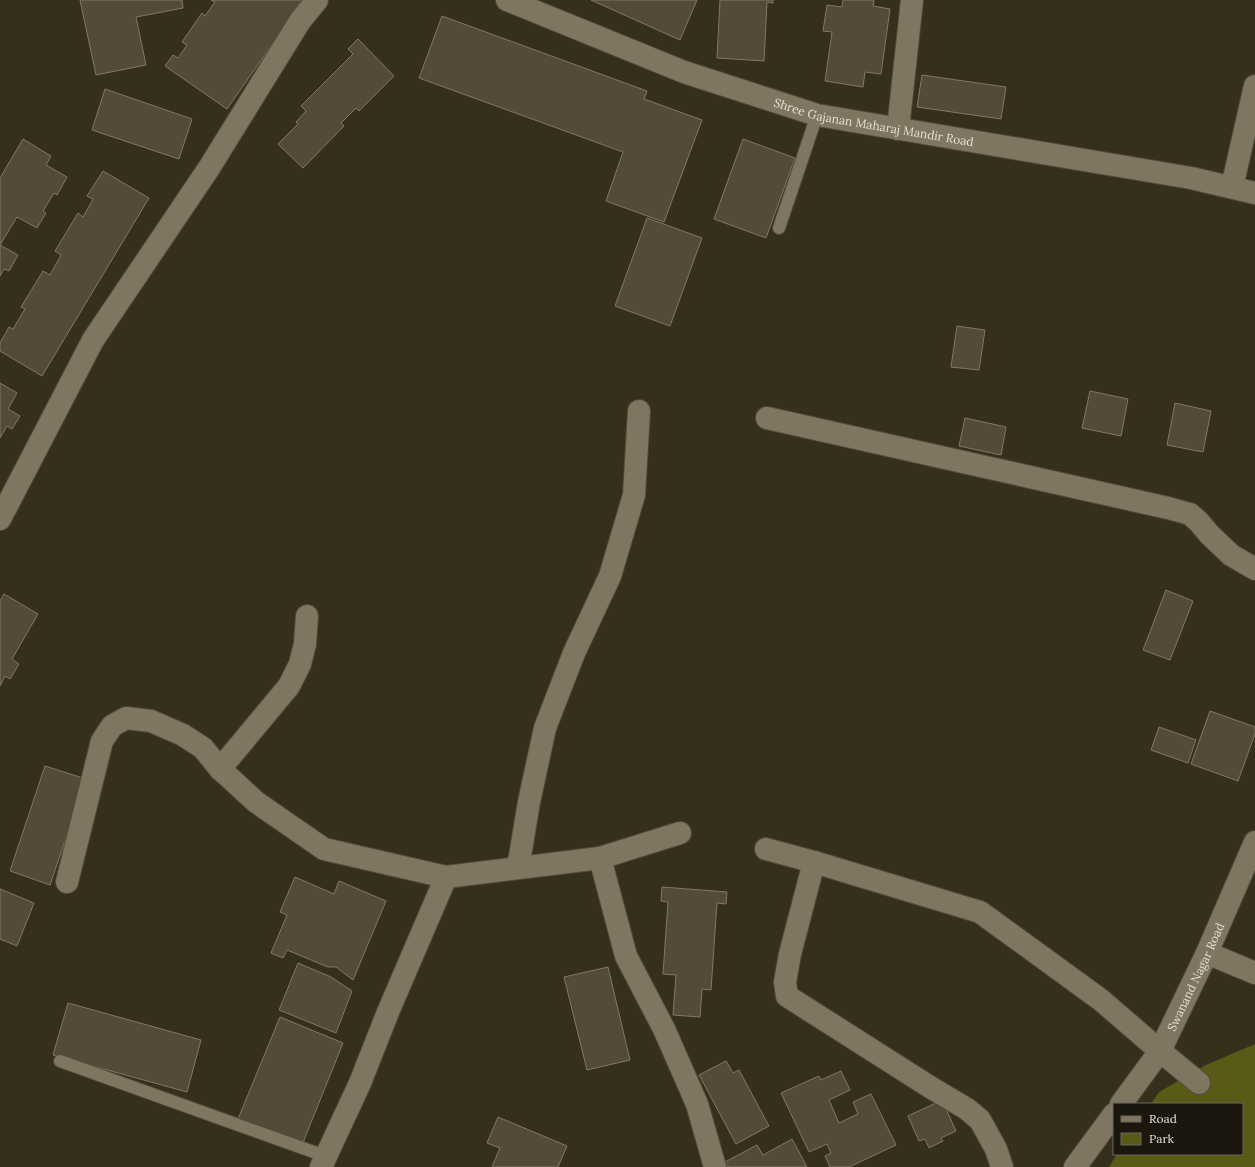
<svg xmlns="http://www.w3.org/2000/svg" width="1255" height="1167" font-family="Lora,serif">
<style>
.green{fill:#595a16}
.building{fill:#534b37;stroke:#817963}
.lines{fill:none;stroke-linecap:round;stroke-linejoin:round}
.service-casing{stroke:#524b3b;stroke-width:14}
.minor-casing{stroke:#524b3b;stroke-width:24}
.tertiary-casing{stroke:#524b3b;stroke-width:24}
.secondary-casing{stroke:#524b3b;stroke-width:24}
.service{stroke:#7e7661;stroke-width:12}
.minor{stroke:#7e7661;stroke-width:22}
.tertiary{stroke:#7e7661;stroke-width:22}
.secondary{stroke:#7e7661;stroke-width:22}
.labels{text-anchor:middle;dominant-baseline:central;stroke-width:3;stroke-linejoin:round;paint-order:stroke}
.street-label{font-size:12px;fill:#e5e0d5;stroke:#1b170f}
</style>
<rect width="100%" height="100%" fill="#362f1c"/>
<path class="green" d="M1255,1044V1167H1109L1117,1154H1242V1104H1151L1159,1092L1206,1065Z"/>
<path class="building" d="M80,0H182L183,8L136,17L146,65L96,75Z
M211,0H303L227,109L165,66L173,55L178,58L187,45L182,42L202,13L205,16L215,2Z
M591,0H697L680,40Z
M720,0H773V3L767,2L764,61L717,58Z
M843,0H874L873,6L890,9L881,74L865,72L863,87L825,81L832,32L823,31L827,5L842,7Z
M442,16L647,91L644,99L702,120L664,222L606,201L623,152L419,78Z
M358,39L394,76L359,111L356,108L341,123L344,126L303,168L278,144L298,124L296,122L306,111L301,106L353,54L348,49Z
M922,75L1006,87L1001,119L917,107Z
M105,89L192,119L179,159L92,130Z
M23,139L51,156L46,165L67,177L57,195L54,193L43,211L46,213L37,228L17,217L0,245L18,255L9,271L4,269L0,276V178Z
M743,139L795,158L766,238L714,219Z
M103,171L149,198L42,376L0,351V343L9,327L13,329L25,309L21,307L43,271L50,275L61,255L55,251L78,213L83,217L93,199L87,196Z
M647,218L702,238L670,326L615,306Z
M957,326L985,330L979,370L951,367Z
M0,383L17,393L8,409L20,416L12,429L7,426L0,438Z
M1090,391L1128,399L1121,436L1082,428Z
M1175,403L1211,411L1203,452L1167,445Z
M965,418L1006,427L1001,455L959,446Z
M1166,590L1193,601L1170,660L1143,650Z
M4,594L38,614L12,659L19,664L10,679L5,676L0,686V601Z
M1210,711L1255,727V734L1238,781L1191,764Z
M1159,727L1196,740L1188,763L1151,750Z
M45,766L86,779L50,885L10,871Z
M295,877L334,894L339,881L386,901L353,980L336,967H328L287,950L283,958L271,953L287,915L280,912Z
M662,887L727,892L726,904L717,903L711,990L702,989L700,1017L673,1015L676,975L663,974L668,902L661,901Z
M0,889L34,903L17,946L0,939Z
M298,963L331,977L352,991L336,1033L279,1010Z
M608,967L630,1060L587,1070L564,977Z
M68,1003L201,1040L187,1092L53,1055Z
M280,1017L343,1043L302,1145L238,1119Z
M726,1061L733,1073L739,1070L769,1126L736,1144L699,1075Z
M841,1071L850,1090L829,1100L839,1123L858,1114L853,1102L871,1094L896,1145L849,1167H830L825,1156L831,1153L827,1144L809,1152L781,1093L819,1076L821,1080Z
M942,1100L956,1131L941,1138L943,1141L929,1148L925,1139L919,1141L908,1116Z
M498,1117L567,1146L558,1167H492L500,1148L487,1143Z
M792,1139L807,1167H728L725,1162L757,1145L763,1155Z"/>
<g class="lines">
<g class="service-casing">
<path id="service" d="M779,228L817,115
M60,1061L325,1156"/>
</g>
<g class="minor-casing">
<g id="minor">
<path id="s1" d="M507,0L684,72L817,115L1191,178L1255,193"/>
<path d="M898,129L912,0"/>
<path d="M1232,187L1255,86"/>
<path d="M767,418C901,447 1034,479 1168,508L1190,514L1199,522L1209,534L1231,555L1255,569"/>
<path d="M220,769L289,686L300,664L305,644L307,616"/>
<path d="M766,849L814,862L980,912L1101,1000L1160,1051L1199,1083"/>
<path d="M600,858L626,956L664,1029L697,1104L715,1167"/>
<path d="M814,862L790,954L785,982L787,996L930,1087L967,1109L980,1120L996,1149L1002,1167"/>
<path d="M518,868L529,802L545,728L574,653L610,576L634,495L639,411"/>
<path d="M67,882L102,741L112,726L126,718L151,721L183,735L203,748L220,769L256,802L324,849L446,877L600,858L680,833"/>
<path d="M1207,953L1255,973"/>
<path d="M321,1167L360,1083L388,1012L446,877"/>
</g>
</g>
<g class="tertiary-casing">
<path id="tertiary" d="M0,519L93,340L209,168L300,21L317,0"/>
</g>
<g class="secondary-casing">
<g id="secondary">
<path id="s2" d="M1121,1104L1160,1051L1207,953L1255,842"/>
<path d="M1075,1167L1114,1114"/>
</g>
</g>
<use href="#service" class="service"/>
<use href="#minor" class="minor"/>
<use href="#tertiary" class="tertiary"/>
<use href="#secondary" class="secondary"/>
</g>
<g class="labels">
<g class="street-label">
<text stroke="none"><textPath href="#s1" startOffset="388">Shree Gajanan Maharaj Mandir Road</textPath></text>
<text stroke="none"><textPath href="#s2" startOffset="148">Swanand Nagar Road</textPath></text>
</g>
</g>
<rect x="1113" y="1103" width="130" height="52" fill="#1b170f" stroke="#6c675e"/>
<rect x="1121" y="1116" width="20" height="6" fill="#7e7661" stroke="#6c675e"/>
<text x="1149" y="1123" font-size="12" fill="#e5e0d5">Road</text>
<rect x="1121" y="1133" width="20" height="12" fill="#595a16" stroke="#6c675e"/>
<text x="1149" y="1143" font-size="12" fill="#e5e0d5">Park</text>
</svg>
